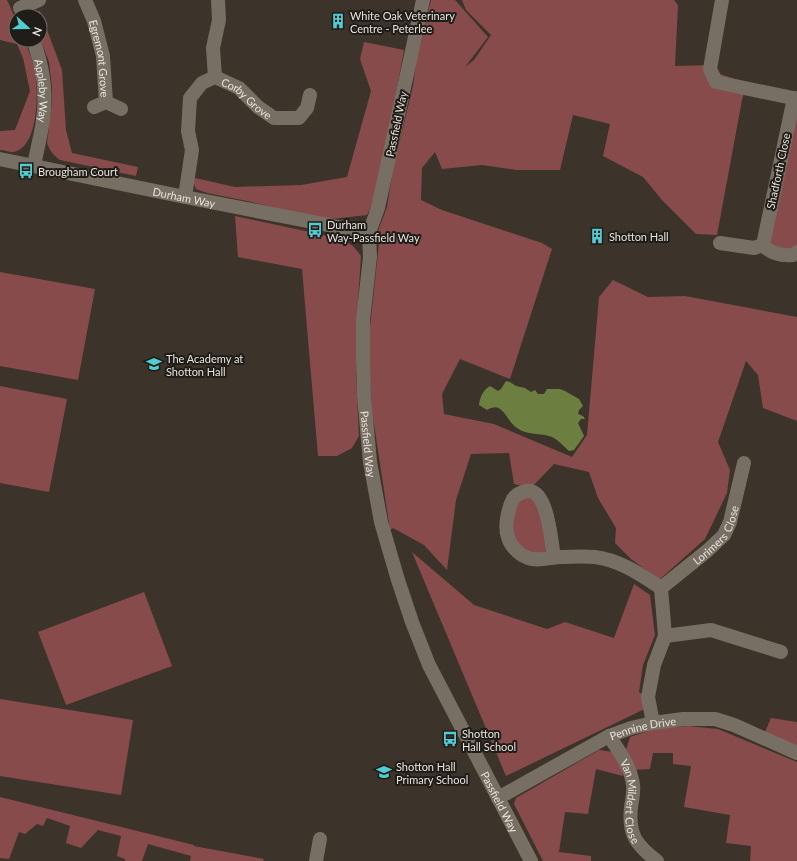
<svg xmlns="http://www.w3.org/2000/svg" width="797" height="861" font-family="Lato,sans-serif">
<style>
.green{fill:#874b4b}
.water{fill:#6c7e40}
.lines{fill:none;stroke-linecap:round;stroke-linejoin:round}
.minor{stroke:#786f64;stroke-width:14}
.labels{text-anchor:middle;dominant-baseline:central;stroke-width:4;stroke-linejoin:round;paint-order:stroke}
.poi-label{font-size:11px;fill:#e7e2db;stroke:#201c18;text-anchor:start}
.street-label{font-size:11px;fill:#e7e2db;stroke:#201c18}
</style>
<rect width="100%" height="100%" fill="#3c342a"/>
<path class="green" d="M0,0H7L16,20V40H24C27,48 32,57 34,66C39,85 40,150 12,152C9,152 4,150 0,150V131L15,130L30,91L23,58L17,44L0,40Z
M431,0H455L488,37L465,67L474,60L491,35L466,10L462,0H674L678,5L675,66L715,65L720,74L747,83L742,100L717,235L696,234L662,200L643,177L603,156L610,124L573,115L560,170H517L482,165L442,169L435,152L422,168L421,200L442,210L542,243L552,249L510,379L460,359L442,394L444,414L494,424L572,457L587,435L599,297L613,280L648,297L685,296L797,317V421L763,408L758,375L746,361L718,442L730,470L727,493L705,539L659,580L631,559L615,543L616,528L598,498L589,472L554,464L531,488L514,484L509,453L471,454L456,500L447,570L424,545L393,528L390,530L372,411L370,375L369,336L380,234L378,231L387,207L393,169L413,86L416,63Z
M40,11L62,70L66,130L72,153L138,167L136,176L60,160C53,155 50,151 47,143L52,102V87L49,62L40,39V16H36V13Z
M364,42L404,50L385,152L372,206L367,215L331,219L293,212L247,201L207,193L196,189L193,182L195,178L235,187L301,185L347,177L371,91L360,59Z
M797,111V246L791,252L768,243Z
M235,216L342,239L353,246L361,256L357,317L356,375L359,436L352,448L337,456H318L302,269L238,257Z
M0,272L95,289L78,380L0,366Z
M0,386L67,399L49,492L0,483Z
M526,497L538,500L548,550L541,554L524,551C521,547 514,541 513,535C511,524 514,510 519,500Z
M412,552L474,605L547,629L565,622L614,638L634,584L650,595L655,635L643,665L639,692L655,704L506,776Z
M144,592L172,666L66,705L38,632Z
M0,699L133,720L121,795L0,776Z
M771,718L797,722V747L765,732Z
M688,726L718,729L797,762V861H750L751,846L726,843L730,815L684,807L691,766L673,764V753H653L650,769L633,770L626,750L630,737L658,728Z
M599,750L613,752L621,764L623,776L596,769L588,814L565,812L559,852L591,856V861H543L514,804L516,798Z
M0,797L194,845V846L264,859L263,861H190L191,856L148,844L142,861H125V859L117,856L121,836L98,830L81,848L66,843L70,826L47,818L43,826L37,824L25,834L19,832L9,859L0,858Z"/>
<path class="water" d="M506,381L510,382L516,386L525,388L531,392L535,390L538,394H544L547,389H560L565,391L579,399L583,406L579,410L578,414L583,416L585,419H581L578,423L584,436L574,450L569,451C563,446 557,438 549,436C538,433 526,435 517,428C506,421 503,400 487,410L479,405C480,397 483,390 490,386L498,391L501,389Z"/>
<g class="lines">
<g class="minor">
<path id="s1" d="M85,0L94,21L103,56L106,102L121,109"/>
<path id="s2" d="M423,0L378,208L369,233L370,257L363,320V359L364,396L370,462L381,522L398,580L412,622L429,665L531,861"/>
<path d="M722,0L710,69L716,82L797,99"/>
<path d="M20,8L39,0"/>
<path id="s3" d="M33,40C41,61 46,87 44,110C43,129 37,148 34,166"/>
<path d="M215,77L213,48L219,20L218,0"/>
<path d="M794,98L763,245C771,254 781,256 793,255L797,252"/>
<path d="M94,107L106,102"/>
<path id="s4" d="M0,159L185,197L369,233"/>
<path id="s5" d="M185,197L192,150L188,131L190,98L202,83L215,77L239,88L258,107L274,118H299L307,108L310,95"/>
<path d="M720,243L754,248L763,245"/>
<path d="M554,557C551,542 548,482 523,492C520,493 515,496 513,499C508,509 504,527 508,537C510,545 518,554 526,557C536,562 548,558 559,557C571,557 583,556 595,557C620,560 641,575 661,588"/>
<path id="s6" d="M665,636L661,588L707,551L724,535L730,522L744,463"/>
<path d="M653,723L648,697L654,665L665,636L711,630L781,652"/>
<path id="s7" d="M609,736C619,751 631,767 633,785C634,792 632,800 631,807C628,834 636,845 657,861"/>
<path id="s8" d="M498,798L609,736L631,728L653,723L683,719H715L734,725L797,753"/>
<path d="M316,861L320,839"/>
</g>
</g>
<defs>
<g id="building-bare" transform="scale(1.2)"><path d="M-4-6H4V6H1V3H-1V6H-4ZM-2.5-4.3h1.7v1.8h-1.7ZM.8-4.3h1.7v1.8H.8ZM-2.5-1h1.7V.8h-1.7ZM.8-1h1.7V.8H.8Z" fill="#51ccd2" stroke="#201c18" stroke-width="2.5" paint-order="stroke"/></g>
<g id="bus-bare" transform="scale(1.2)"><path d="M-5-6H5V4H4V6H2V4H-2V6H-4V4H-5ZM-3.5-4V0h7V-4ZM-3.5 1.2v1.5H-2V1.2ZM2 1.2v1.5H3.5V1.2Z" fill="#51ccd2" stroke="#201c18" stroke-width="2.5" paint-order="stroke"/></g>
<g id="school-bare" transform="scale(1.2)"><path d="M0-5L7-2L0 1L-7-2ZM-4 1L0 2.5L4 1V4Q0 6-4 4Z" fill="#51ccd2" stroke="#201c18" stroke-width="2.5" paint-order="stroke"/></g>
</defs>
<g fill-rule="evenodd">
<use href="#building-bare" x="338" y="21"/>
<use href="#bus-bare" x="26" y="171"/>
<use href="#bus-bare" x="315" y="230"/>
<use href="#building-bare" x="597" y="236"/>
<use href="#school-bare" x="154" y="364"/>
<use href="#bus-bare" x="450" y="739"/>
<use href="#school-bare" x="384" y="772"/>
</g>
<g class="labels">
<g class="poi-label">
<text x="350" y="15">White Oak Veterinary<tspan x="350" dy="13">Centre - Peterlee</tspan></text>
<text x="38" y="171">Brougham Court</text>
<text x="327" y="224">Durham<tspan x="327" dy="13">Way-Passfield Way</tspan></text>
<text x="609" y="236">Shotton Hall</text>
<text x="166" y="358">The Academy at<tspan x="166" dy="13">Shotton Hall</tspan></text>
<text x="462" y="733">Shotton<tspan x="462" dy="13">Hall School</tspan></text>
<text x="396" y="766">Shotton Hall<tspan x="396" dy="13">Primary School</tspan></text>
</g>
<g class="street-label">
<text stroke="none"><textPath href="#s1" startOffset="61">Egremont Grove</textPath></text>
<text stroke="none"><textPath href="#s3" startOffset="52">Appleby Way</textPath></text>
<text stroke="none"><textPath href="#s5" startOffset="172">Corby Grove</textPath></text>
<text transform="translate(396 124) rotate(-78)">Passfield Way</text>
<text transform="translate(778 171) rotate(-78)">Shadforth Close</text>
<text stroke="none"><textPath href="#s4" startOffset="188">Durham Way</textPath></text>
<text stroke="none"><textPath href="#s2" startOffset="451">Passfield Way</textPath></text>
<text stroke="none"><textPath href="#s6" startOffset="126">Lorimers Close</textPath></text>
<text stroke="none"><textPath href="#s8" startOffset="162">Pennine Drive</textPath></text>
<text stroke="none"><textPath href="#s7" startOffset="71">Van Mildert Close</textPath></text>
<text stroke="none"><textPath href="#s2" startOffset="835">Passfield Way</textPath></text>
</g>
</g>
<g transform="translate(28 28) rotate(111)"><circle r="19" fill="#201c18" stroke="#706b66"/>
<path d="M0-3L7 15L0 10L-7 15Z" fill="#51ccd2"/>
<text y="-6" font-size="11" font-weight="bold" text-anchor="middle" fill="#e7e2db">N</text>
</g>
</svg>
